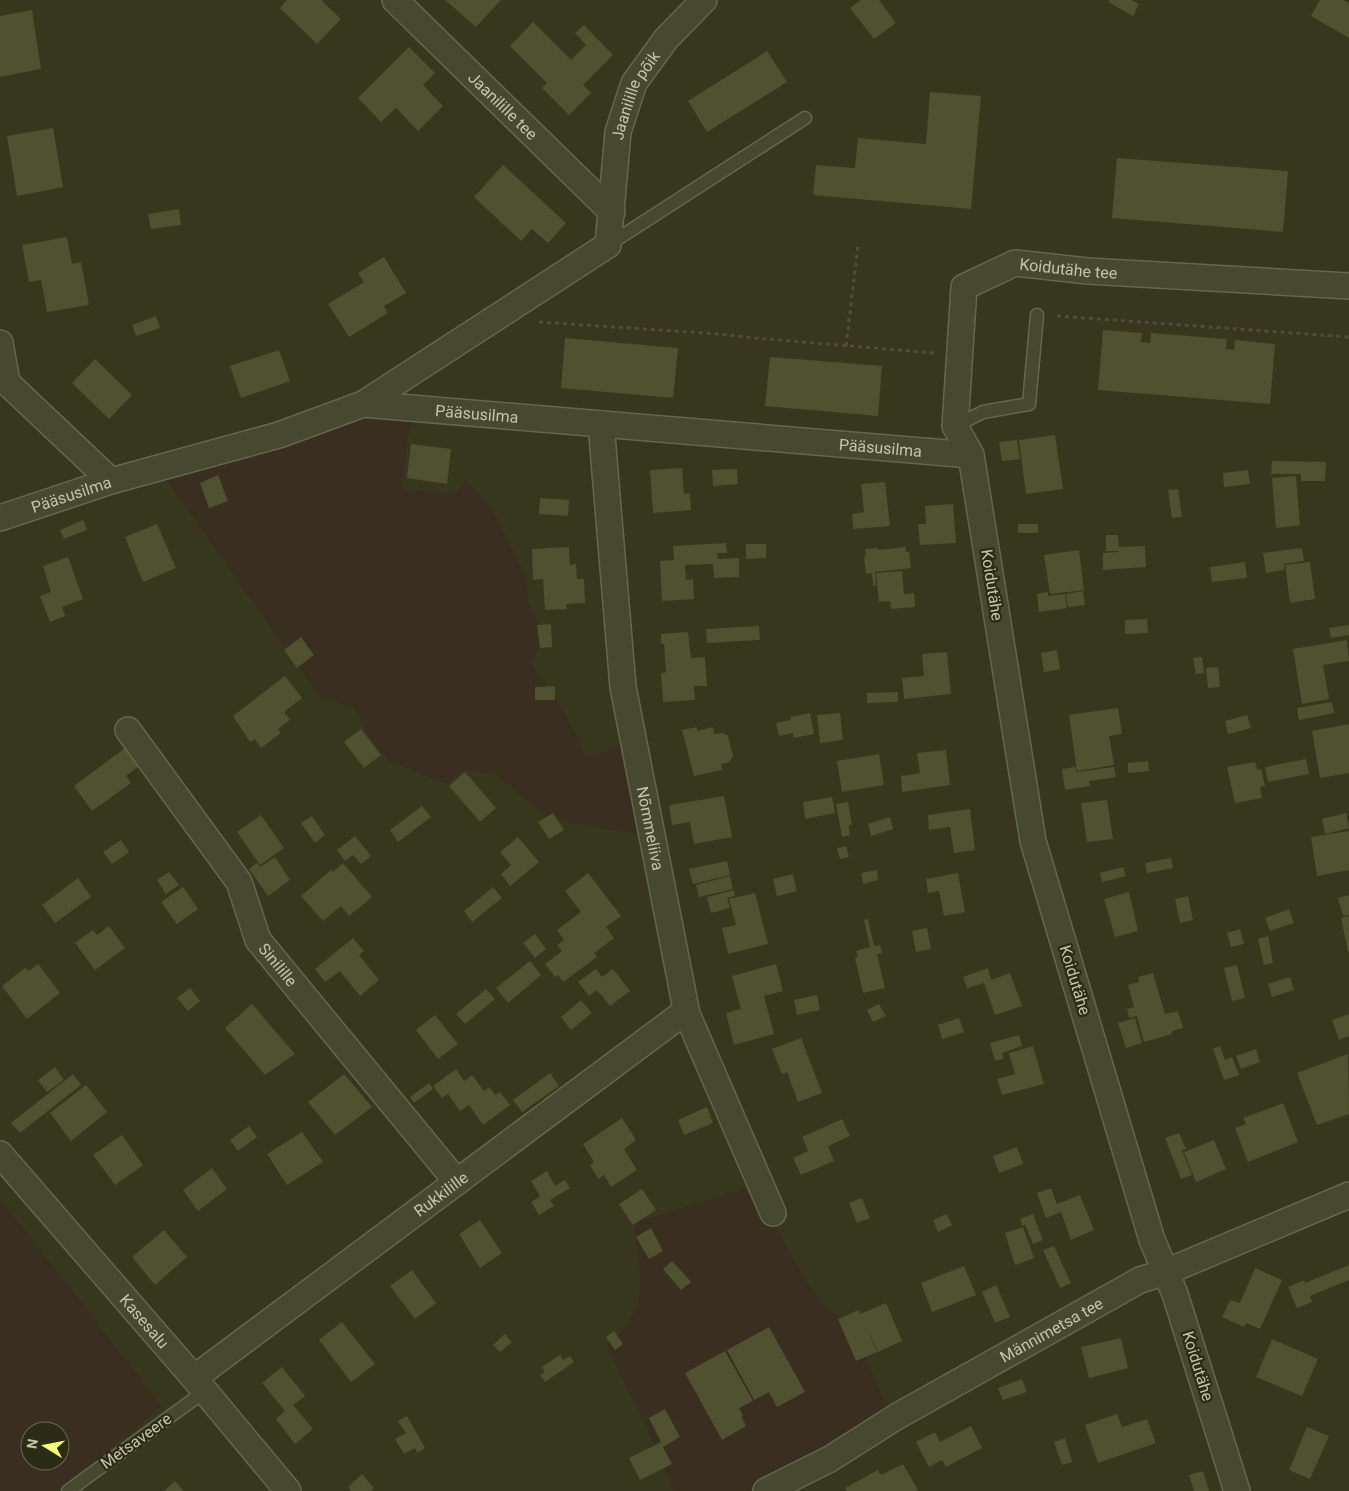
<svg xmlns="http://www.w3.org/2000/svg" width="1349" height="1491" font-family="Roboto,sans-serif">
<style>
.green{fill:#3a2e21;fill-rule:evenodd}
.building{fill:#505130}
.lines{fill:none;stroke-linecap:round;stroke-linejoin:round}
.service-casing{stroke:#64664e;stroke-width:15}
.minor-casing{stroke:#64664e;stroke-width:28}
.path{stroke:#564a3c;stroke-width:3;stroke-dasharray:4 4;stroke-linecap:butt}
.service{stroke:#474830;stroke-width:12}
.minor{stroke:#474830;stroke-width:25}
.labels{text-anchor:middle;dominant-baseline:central;stroke-width:4.5;stroke-linejoin:round;paint-order:stroke}
.street-label{font-size:16px;fill:#c3c5aa;stroke:#2b2c16}
</style>
<rect width="100%" height="100%" fill="#36371d"/>
<path class="green" d="M370,417L413,420L407,441L402,490L454,494L466,480L493,511L526,577L528,602L543,631L540,644L532,664C538,676 547,686 554,697C567,715 576,732 583,754L589,757L636,738L651,837L548,818L495,774L464,769L448,784L391,762L371,740L354,708L320,697L164,476L280,440Z
M752,1186L808,1284L826,1308L849,1322L891,1415L749,1491H674L663,1464L607,1345L626,1328L638,1305L641,1278L634,1223Z
M0,1199L162,1406L59,1491H0ZM30,1431H60V1461H30Z"/>
<path class="building" d="M287,0H321L341,19L317,44L280,8Z
M445,0H501L476,27Z
M861,0H879L896,23L874,39L850,8Z
M1109,0H1131L1139,4L1133,16L1108,2Z
M1320,0H1343L1349,3V38L1311,16Z
M32,10L41,69L0,77V16Z
M533,22L571,60L586,45L575,33L584,25L613,55L583,85L591,93L569,115L542,88L547,83L510,46Z
M409,47L435,73L423,85L443,106L418,131L396,108L381,122L358,98Z
M767,51L787,82L707,132L688,101Z
M930,92L981,96L971,209L813,195L816,165L855,168L858,138L926,144Z
M53,128L63,187L17,196L7,136Z
M1117,158L1288,171L1283,232L1112,218Z
M503,165L566,223L548,243L532,229L521,241L474,197Z
M179,209L181,225L151,229L148,214Z
M67,237L72,264L81,262L89,305L47,312L41,280L29,282L22,245Z
M384,257L406,293L384,306L388,313L349,337L328,304L364,282L358,273Z
M156,316L160,328L136,336L132,325Z
M1103,330L1142,333L1141,342L1150,343L1151,333L1227,339L1226,349L1234,350L1235,340L1275,344L1270,404L1098,390Z
M565,338L678,348L673,398L561,388Z
M279,350L290,381L241,398L230,366Z
M770,357L882,366L878,416L765,406Z
M95,359L132,395L109,419L72,383Z
M1055,435L1063,489L1026,494L1019,440Z
M1017,440L1020,459L1002,461L999,442Z
M411,444L451,449L447,484L407,478Z
M1272,461L1326,462L1325,481H1301V474H1271Z
M682,468L684,494L690,493L691,510L653,513L650,470Z
M737,469L738,484L713,486L712,470Z
M1248,470L1250,484L1224,487L1223,473Z
M218,475L228,501L209,508L200,483Z
M1296,476L1300,525L1276,528L1272,478Z
M885,482L890,526L853,529L852,514L864,512L861,484Z
M1178,489L1182,517L1172,518L1168,490Z
M540,498L569,500L568,516L539,514Z
M953,504L956,543L920,545L918,524H926L925,506Z
M83,520L87,530L64,539L60,530Z
M157,524L176,568L143,582L125,537Z
M1018,524H1038V533H1018Z
M1106,535H1118L1119,547L1145,546L1146,567L1103,570V553L1119,552V551H1106Z
M726,543L727,553H717L718,559L739,558V577L714,578L713,564L685,565L686,580L693,579L694,599L662,601L660,561L674,560L673,546Z
M746,544H766V558L746,559Z
M569,547L570,565L576,564L577,579H584L585,603L566,604L567,609L545,610L543,579L533,580L532,549Z
M906,547V552H909L911,568L875,572L876,585L873,586L872,573L866,574L864,557L866,556L865,549L878,548V550Z
M1302,548L1304,561L1284,564V570L1266,573L1263,553Z
M1079,550L1084,590L1050,594L1044,555Z
M68,557L83,599L62,607L65,616L50,622L40,596L51,592L43,566Z
M1245,562L1247,578L1212,582L1210,567Z
M1310,562L1315,599L1290,603L1285,565Z
M902,571L904,594L914,593L915,607L891,609L890,601L879,602L876,573Z
M1083,591L1085,605L1068,607L1066,594Z
M1048,592V596L1065,594L1067,608L1039,612L1037,594Z
M1147,619L1148,633L1125,634V620Z
M551,624L552,647L540,648L537,625Z
M1349,625V635L1331,638L1329,628Z
M759,626L760,640L707,643L706,629Z
M688,632L691,658L705,657L707,686H694L695,700L663,702L661,673L666,672L664,644H661V634Z
M301,637L314,655L297,668L284,650Z
M1347,640L1349,661L1323,665L1329,699L1302,704L1293,649Z
M1057,650L1060,669L1044,672L1041,653Z
M947,652L951,694L904,699L902,678L924,676L922,654Z
M1202,657L1204,673L1196,674L1193,658Z
M1218,667L1220,687L1208,688L1206,668Z
M285,676L302,698L284,712L290,720L278,729L281,733L261,748L255,739L250,742L233,716Z
M555,686V700H535V687Z
M898,692V702L867,703V693Z
M1332,702L1334,713L1299,720L1297,708Z
M1118,708L1122,734L1109,736L1114,765L1077,771L1069,715Z
M810,713L814,734L794,738L793,733L779,736L776,723L791,720L790,717Z
M840,713L843,740L820,743L817,715Z
M1247,715L1251,728L1228,734L1225,721Z
M1349,724V773L1320,778L1312,731Z
M697,727V731L713,727L714,734L722,733L728,736L733,756L729,762L721,764L722,770L694,776L682,730Z
M361,729L381,755L364,768L344,742Z
M125,748L139,766L126,776L131,783L92,811L74,786Z
M946,750L950,785L902,792L901,776L920,773L917,753Z
M879,754L884,785L842,792L837,761Z
M1306,759L1309,774L1268,782L1265,767Z
M1148,761L1149,771L1128,773V763Z
M1255,762L1257,770L1261,769L1265,786L1260,787L1262,798L1235,803L1227,767Z
M1076,767V772L1114,767L1116,777L1089,781L1090,786L1065,790L1062,769Z
M465,772L496,808L480,822L449,786Z
M724,796L732,837L694,844L690,822L672,825L669,805Z
M832,797L835,813L805,819L803,802Z
M1107,800L1113,839L1087,842L1081,803Z
M848,802L852,825H849L850,835L842,837L836,804Z
M422,806L431,817L398,842L390,830Z
M970,809L975,850L954,853L950,827L929,830L928,815Z
M553,813L564,830L549,839L538,822Z
M1346,813L1349,828L1325,834L1322,819Z
M261,815L284,848L260,865L237,832Z
M312,816L325,835L315,843L301,823Z
M890,817L893,829L871,836L868,824Z
M1349,831V870L1317,876L1311,837Z
M355,836L371,856L361,864L353,855L345,861L337,850Z
M518,837L539,862L510,886L501,874L511,865L500,852Z
M121,840L129,852L112,864L103,852Z
M846,846L849,857L840,859L837,848Z
M275,857L290,880L268,896L249,869L257,863L260,867Z
M1171,858L1173,868L1147,873L1145,863Z
M727,861L730,875L693,884L689,869Z
M343,863L372,897L349,916L341,906L323,921L301,896L331,870L333,872Z
M1123,867L1126,876L1102,882L1100,873Z
M877,870L878,880L863,884L861,873Z
M169,872L179,885L166,894L157,880Z
M588,873L621,916L606,927L614,938L594,953L597,957L563,982L558,975L555,977L545,964L562,951L557,945L564,940L557,930L581,912L565,891Z
M958,873L965,912L944,916L939,891L928,893L926,879Z
M793,874L797,891L777,896L773,879Z
M730,876L733,889L699,897L696,885Z
M78,878L91,897L55,923L42,905Z
M183,887L198,909L177,924L161,902Z
M493,887L502,898L472,922L464,911Z
M734,890L735,896L727,898L730,908L711,913L707,897Z
M1129,892L1138,931L1115,937L1104,899Z
M755,893L768,944L728,954L722,928L736,925L729,899Z
M1349,895V915L1343,916L1338,898Z
M1188,896L1193,920L1180,923L1175,899Z
M1289,909L1294,923L1270,931L1265,918Z
M1349,916V951L1348,952L1341,918Z
M868,919L874,946L880,945L882,953L877,954L885,988L863,993L855,958L858,957L856,951L870,947L864,920Z
M109,926L125,948L95,970L75,943L93,930L97,935Z
M927,928L931,949L916,952L912,931Z
M1240,929L1244,944L1231,947L1227,933Z
M535,934L546,949L535,958L523,943Z
M1268,936L1273,963L1264,965L1258,939Z
M353,938L364,951L359,955L379,980L360,996L340,971L325,982L315,969Z
M530,961L541,975L508,1003L496,988Z
M38,964L60,993L27,1019L2,986L25,968L29,971Z
M776,964L783,991L764,996L774,1034L734,1045L726,1013L741,1009L732,976Z
M1237,965L1245,998L1232,1001L1224,968Z
M988,968L991,980L1010,973L1022,1006L995,1015L984,983L967,988L963,977Z
M596,969L602,977L613,969L630,991L610,1006L597,990L589,996L578,982Z
M1153,973L1165,1014L1178,1011L1183,1028L1172,1031V1034L1144,1042L1137,1016L1129,1018L1127,1009L1134,1007L1128,985L1139,982L1138,977Z
M1290,977L1294,990L1272,997L1268,984Z
M190,988L200,1001L188,1011L177,998Z
M486,989L495,999L465,1024L456,1014Z
M817,995L820,1010L797,1015L794,1000Z
M581,1000L592,1013L571,1030L561,1017Z
M252,1004L295,1054L265,1075L225,1028Z
M879,1004L886,1016L873,1022L867,1010Z
M1349,1014V1036L1339,1040L1332,1020Z
M435,1015L458,1044L438,1059L416,1030Z
M959,1018L964,1032L942,1039L938,1025Z
M1135,1018L1142,1043L1126,1048L1118,1023Z
M1019,1035L1022,1046L1002,1053L1004,1059L995,1061L990,1043Z
M801,1038L822,1093L798,1102L787,1072L782,1074L772,1049Z
M1033,1046L1044,1084L1002,1095L997,1079L1015,1074L1009,1053Z
M1220,1046L1225,1060L1232,1057L1239,1075L1224,1080L1213,1049Z
M1256,1049L1260,1062L1241,1069L1236,1056Z
M1348,1054L1349,1114L1317,1125L1297,1073Z
M55,1067L64,1080L47,1092L38,1080Z
M456,1069L464,1081L472,1075L484,1091L489,1087L495,1095L500,1092L510,1105L483,1125L469,1105L460,1111L448,1094L442,1098L433,1086Z
M550,1073L559,1086L522,1112L513,1100Z
M73,1074L81,1085L20,1133L11,1123Z
M344,1074L372,1107L335,1135L308,1102Z
M429,1083L433,1089L414,1103L410,1097Z
M86,1085L107,1112L71,1141L50,1113Z
M1283,1103L1298,1142L1248,1162L1235,1128L1246,1124L1243,1118Z
M707,1107L713,1123L684,1135L678,1120Z
M622,1118L636,1140L624,1149L637,1170L611,1187L604,1175L598,1179L590,1165L594,1162L583,1144Z
M842,1119L850,1136L828,1146L834,1161L801,1175L793,1158L808,1151L802,1137Z
M249,1126L257,1137L238,1151L230,1140Z
M302,1132L323,1162L287,1185L267,1154Z
M1179,1133L1186,1149L1182,1150L1192,1175L1181,1179L1165,1138Z
M122,1135L143,1165L115,1185L93,1155Z
M1214,1140L1226,1169L1196,1182L1184,1152Z
M1017,1147L1023,1164L999,1173L993,1156Z
M212,1168L227,1189L198,1211L183,1190Z
M547,1171L555,1186L565,1180L570,1188L550,1200L554,1206L539,1215L531,1202L540,1196L531,1181Z
M1051,1188L1057,1204L1080,1195L1094,1230L1071,1240L1061,1212L1046,1218L1037,1193Z
M642,1189L656,1210L633,1225L619,1204Z
M862,1198L870,1218L857,1223L849,1203Z
M947,1214L952,1225L938,1232L933,1220Z
M1033,1214L1043,1240L1033,1244L1025,1225L1022,1226L1020,1219Z
M480,1220L502,1253L480,1268L459,1234Z
M1023,1227L1034,1258L1015,1265L1005,1233Z
M651,1228L663,1251L649,1259L636,1237Z
M164,1230L187,1257L155,1285L132,1257Z
M1054,1246L1071,1283L1060,1288L1043,1250Z
M672,1261L691,1282L681,1290L663,1269Z
M1349,1265V1280L1310,1296L1312,1302L1297,1308L1288,1287L1304,1280L1305,1283Z
M964,1266L976,1295L932,1312L921,1283Z
M1255,1268L1282,1280L1260,1329L1246,1323L1244,1327L1222,1317L1230,1300L1240,1303Z
M412,1270L436,1303L415,1319L390,1286Z
M996,1285L1010,1317L995,1323L982,1292Z
M886,1303L902,1341L878,1352L865,1323L877,1352L856,1361L838,1319L859,1310L860,1314Z
M342,1322L375,1364L351,1382L319,1340Z
M769,1327L805,1392L777,1407L769,1392L754,1400L727,1350Z
M614,1331L623,1344L615,1350L606,1337Z
M505,1334L512,1342L500,1352L493,1345Z
M1121,1338L1128,1368L1089,1378L1081,1347Z
M1272,1339L1318,1359L1302,1396L1256,1377Z
M725,1351L753,1401L739,1408L743,1416L741,1417L746,1426L722,1440L685,1373Z
M560,1355L563,1360L570,1356L574,1362L545,1382L540,1375L545,1372L542,1367Z
M282,1367L305,1396L293,1405L313,1429L295,1444L276,1419L285,1411L262,1383Z
M1022,1379L1027,1392L1003,1400L998,1388Z
M665,1409L680,1437L663,1447L672,1464L640,1480L629,1458L661,1442L649,1418Z
M1117,1414L1122,1427L1147,1419L1156,1443L1098,1463L1085,1425Z
M407,1416L425,1448L417,1453L415,1448L404,1454L395,1439L406,1433L398,1421Z
M971,1426L982,1448L946,1467L942,1460L929,1467L916,1442L935,1432L940,1442Z
M1307,1427L1329,1436L1310,1479L1289,1470Z
M1065,1438L1072,1462L1062,1465L1054,1442Z
M903,1464L918,1490L916,1491H847L845,1488L878,1470L881,1475Z
M1203,1471L1209,1491H1194L1189,1475Z
M362,1474L374,1488L371,1491H351L348,1487Z
M175,1481L184,1491H164Z"/>
<g class="lines">
<g class="service-casing">
<path id="service" d="M608,245L805,118
M955,426L983,412L1029,404L1037,315
M68,1491L205,1391"/>
</g>
<g class="minor-casing">
<g id="minor">
<path id="s1" d="M395,0L612,212"/>
<path d="M0,343L7,382"/>
<path d="M0,376L111,481"/>
<path id="s2" d="M363,404L608,245L618,132L634,83L666,39L704,0"/>
<path id="s3" d="M601,424L623,687L687,1014L773,1213"/>
<path id="s4" d="M0,518L111,481L279,435L363,404L971,455"/>
<path id="s5" d="M128,730L239,882L258,940L457,1182"/>
<path id="s6" d="M0,1154L194,1378L288,1491"/>
<path id="s7" d="M194,1378L686,1011"/>
<path id="s8" d="M766,1491L830,1459L896,1417L1140,1280L1166,1272L1349,1195"/>
<path id="s9" d="M1237,1491L1175,1294L1152,1240L1033,841L971,455L955,426L964,287L1015,263L1088,271L1349,286"/>
</g>
</g>
<path class="path" d="M1057,316L1349,337
M539,322L720,334L754,338L934,353
M846,346L858,246"/>
<use href="#service" class="service"/>
<use href="#minor" class="minor"/>
</g>
<g class="labels">
<g class="street-label">
<text stroke="none"><textPath href="#s2" startOffset="446">Jaanilille põik</textPath></text>
<text stroke="none"><textPath href="#s1" startOffset="151">Jaanilille tee</textPath></text>
<text stroke="none"><textPath href="#s9" startOffset="1355">Koidutähe tee</textPath></text>
<text stroke="none"><textPath href="#s4" startOffset="495">Pääsusilma</textPath></text>
<text stroke="none"><textPath href="#s4" startOffset="900">Pääsusilma</textPath></text>
<text stroke="none"><textPath href="#s4" startOffset="75">Pääsusilma</textPath></text>
<text transform="translate(992 585) rotate(81)">Koidutähe</text>
<text stroke="none"><textPath href="#s3" startOffset="408">Nõmmeliiva</textPath></text>
<text stroke="none"><textPath href="#s5" startOffset="281">Sinilille</textPath></text>
<text transform="translate(1075 980) rotate(73)">Koidutähe</text>
<text stroke="none"><textPath href="#s7" startOffset="308">Rukkilille</textPath></text>
<text stroke="none"><textPath href="#s6" startOffset="221">Kasesalu</textPath></text>
<text stroke="none"><textPath href="#s8" startOffset="328">Männimetsa tee</textPath></text>
<text transform="translate(1198 1366) rotate(73)">Koidutähe</text>
<text transform="translate(136 1441) rotate(-36)">Metsaveere</text>
</g>
</g>
<g transform="translate(45 1446) rotate(280)"><circle r="24" fill="#2b2c16" stroke="#686951"/>
<path d="M0-4L9 19L0 12L-9 19Z" fill="#f6ff75"/>
<text y="-8" font-size="14" font-weight="bold" text-anchor="middle" fill="#c3c5aa">N</text>
</g>
</svg>
